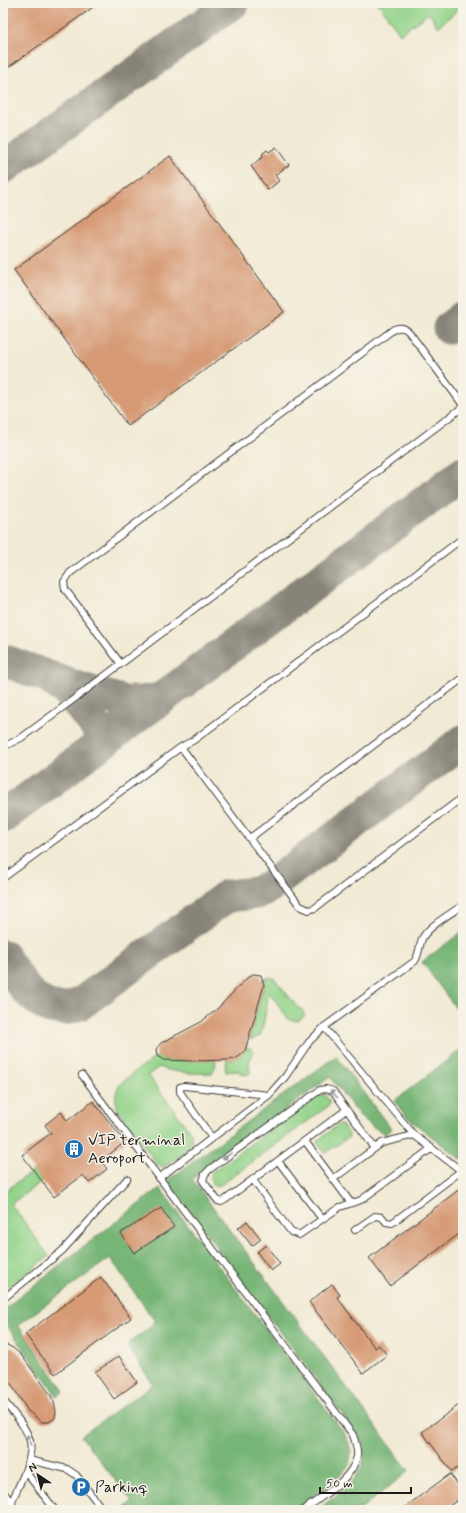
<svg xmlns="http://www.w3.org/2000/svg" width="466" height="1513" font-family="Mynerve,sans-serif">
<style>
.green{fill:#93d38a;stroke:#587853}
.forest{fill:#76b576;stroke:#496849}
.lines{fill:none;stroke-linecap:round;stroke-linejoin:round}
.taxiway{stroke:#868378;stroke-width:33}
.building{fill:#d69a74}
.lane-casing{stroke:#3c3b38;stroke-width:8}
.lane{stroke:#fff;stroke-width:6}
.oneway{fill:#999}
.labels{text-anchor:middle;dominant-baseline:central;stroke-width:3;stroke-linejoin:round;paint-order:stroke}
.poi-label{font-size:16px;fill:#1c1c1c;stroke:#f7f3e8;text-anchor:start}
</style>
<rect width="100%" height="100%" fill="#f7f3e8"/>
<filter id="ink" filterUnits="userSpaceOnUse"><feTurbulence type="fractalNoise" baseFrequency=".025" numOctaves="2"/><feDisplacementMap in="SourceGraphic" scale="8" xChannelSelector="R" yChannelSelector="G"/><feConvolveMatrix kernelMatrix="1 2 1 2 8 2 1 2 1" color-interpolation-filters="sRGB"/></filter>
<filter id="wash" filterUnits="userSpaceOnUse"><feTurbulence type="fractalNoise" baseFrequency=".012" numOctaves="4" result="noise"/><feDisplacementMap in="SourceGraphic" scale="16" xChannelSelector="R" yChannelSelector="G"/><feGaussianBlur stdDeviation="0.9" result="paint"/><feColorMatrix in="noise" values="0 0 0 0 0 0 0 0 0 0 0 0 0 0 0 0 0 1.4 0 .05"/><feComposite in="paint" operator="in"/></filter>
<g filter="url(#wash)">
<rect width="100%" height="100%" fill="#f1ead4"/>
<path class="green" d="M378,3H463V5L438,27L429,13L400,34Z
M270,977L274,978L299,1009L301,1008L304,1014V1016L298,1021L289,1020L269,992L264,1021L260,1036L253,1039H249L264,985L262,980Z
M246,1047L252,1049L254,1052L249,1062L250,1073L246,1075L237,1071L226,1072L225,1068L227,1060C235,1059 243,1056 246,1047Z
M157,1056L165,1060H215L216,1065L212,1073C195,1074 175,1073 159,1067L148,1075L191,1133C194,1151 178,1157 165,1166L161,1167L158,1165L118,1110C116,1103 114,1096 118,1088C122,1079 148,1063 157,1056Z
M319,1095L326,1096L330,1102L327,1107L222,1184L217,1186H213L210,1177L212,1172Z
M339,1124L342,1125L349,1135V1137L325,1153L317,1142V1141Z
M34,1170L42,1181L11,1204L49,1256L3,1291V1193Z"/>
<path class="forest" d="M463,931V1018L422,962Z
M463,1048V1159L459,1158L408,1118L394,1101Z
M336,1056L391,1129L385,1134L372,1126L359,1115L330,1077L192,1179L409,1471L359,1510H317C336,1495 368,1477 364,1448C363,1443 359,1438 357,1434L167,1181Z
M160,1188L344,1433L349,1443L351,1454L349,1465L341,1475L296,1510H122L132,1502L81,1436L153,1384L127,1346L129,1343L152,1326L154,1320L110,1258L18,1325L64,1391L57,1396L3,1320V1310L57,1267Z"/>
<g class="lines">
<path class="taxiway" d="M3,168L233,3
M449,328L463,317
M3,660L76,687L125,702H140L161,699
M55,682C76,696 91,720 106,740
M3,817L463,473
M3,956L26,990L39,1001L50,1007L64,1009L80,1004L227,896L256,893L269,887L463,741"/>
</g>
<g id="blocks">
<path class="building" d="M3,3H99L3,71Z
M276,147L289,165L275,175L279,181L268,190L251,166L264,156L262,154L267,150L269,152Z
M170,156L284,312L128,426L14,270Z
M253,974L261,975L264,985L245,1051L241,1055L235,1059L227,1060L192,1061L164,1060L157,1056L156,1049L161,1043L201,1022L217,1009L248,977Z
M93,1101L125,1142L101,1161L107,1169L89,1183L83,1175L54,1197L22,1155L51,1133L45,1125L61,1112L67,1121Z
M461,1188L463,1192V1231L390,1286L369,1258Z
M161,1208L174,1227L134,1253L121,1233Z
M247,1221L261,1239L252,1246L238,1228Z
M266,1245L280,1264L271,1271L257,1252Z
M101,1277L131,1318L55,1374L25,1334Z
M332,1284L340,1295L337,1297L375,1348L379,1345L387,1355L363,1373L309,1302Z
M3,1343L13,1348L22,1356L50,1394L54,1402L56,1412L55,1418L49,1422H42L28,1411L11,1384L3,1376Z
M119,1356L137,1382L114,1399L95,1372Z
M463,1402V1475L457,1468L452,1472L422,1432Z
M450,1474L463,1491V1496L444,1510H401Z"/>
</g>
</g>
<g filter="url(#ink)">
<use href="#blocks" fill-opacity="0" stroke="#3c3b38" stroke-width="1"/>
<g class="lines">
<g class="lane-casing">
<path id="lane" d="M121,664L65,589L64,582L70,573L394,329C401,327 404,327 409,332L463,405
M3,747L21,738L74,699L463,407
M181,747L300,906L309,910L315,908L463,797
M250,838L463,678
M3,878L181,747L194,740L463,538
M463,905C452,913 430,925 423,937C419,943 420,953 415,961L324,1027L414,1135L463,1172
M82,1075L353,1435C355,1441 358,1449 357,1456C353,1479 322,1496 304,1510
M346,1110L225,1200L221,1202L218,1201L203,1181L205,1174L210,1169L320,1090L326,1089L333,1091L374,1147
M212,1138L180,1092V1087L184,1086L269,1095
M305,1141L351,1203
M278,1161L322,1219
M159,1178L269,1095L285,1077L309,1042L324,1027
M333,1179L382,1143L414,1135
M253,1180L291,1232L299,1235L340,1207L361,1200L432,1148
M355,1230L375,1216L382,1217L386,1222L392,1223L461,1171
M3,1299L62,1251L127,1179
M3,1400C12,1412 26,1426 30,1441C34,1458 18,1487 11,1503
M29,1460L67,1469L76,1475L100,1506
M25,1471L55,1510
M3,1491L16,1510"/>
</g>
<use href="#lane" class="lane"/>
</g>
<defs><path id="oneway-solid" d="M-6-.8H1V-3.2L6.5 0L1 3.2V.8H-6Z"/></defs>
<g class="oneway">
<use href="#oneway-solid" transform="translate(334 1094) rotate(-134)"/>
<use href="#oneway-solid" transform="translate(227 1156) rotate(145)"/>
<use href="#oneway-solid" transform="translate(29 1440) rotate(-109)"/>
</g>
</g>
<defs>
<g id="building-disc" transform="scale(1)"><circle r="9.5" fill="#1f6fb2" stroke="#f7f3e8"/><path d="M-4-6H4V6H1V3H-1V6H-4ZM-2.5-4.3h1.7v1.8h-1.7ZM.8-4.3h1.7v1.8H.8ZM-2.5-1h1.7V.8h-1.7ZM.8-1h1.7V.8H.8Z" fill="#fff"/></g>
<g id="parking-disc" transform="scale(1)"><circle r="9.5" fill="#1f6fb2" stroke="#f7f3e8"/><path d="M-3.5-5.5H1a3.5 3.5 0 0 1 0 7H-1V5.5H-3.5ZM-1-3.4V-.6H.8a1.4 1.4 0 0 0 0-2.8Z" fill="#fff"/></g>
</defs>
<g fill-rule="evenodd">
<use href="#building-disc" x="74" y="1149"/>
<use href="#parking-disc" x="81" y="1487"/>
</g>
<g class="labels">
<g class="poi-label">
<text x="88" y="1140">VIP terminal<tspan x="88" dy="18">Aeroport</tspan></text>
<text x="95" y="1487">Parkinq</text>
</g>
</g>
<rect width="466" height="1513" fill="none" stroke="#f7f3e8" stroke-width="16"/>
<g transform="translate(38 1475) rotate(325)" stroke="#f7f3e8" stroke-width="3" paint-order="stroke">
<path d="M0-3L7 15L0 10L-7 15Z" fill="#1c1c1c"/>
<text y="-6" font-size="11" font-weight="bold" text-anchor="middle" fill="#1c1c1c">N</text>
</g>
<path d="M320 1487v6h91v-6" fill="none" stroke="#1c1c1c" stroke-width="2"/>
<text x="326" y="1487" font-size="12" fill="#1c1c1c" stroke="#f7f3e8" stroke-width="3" paint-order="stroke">50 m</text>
</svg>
